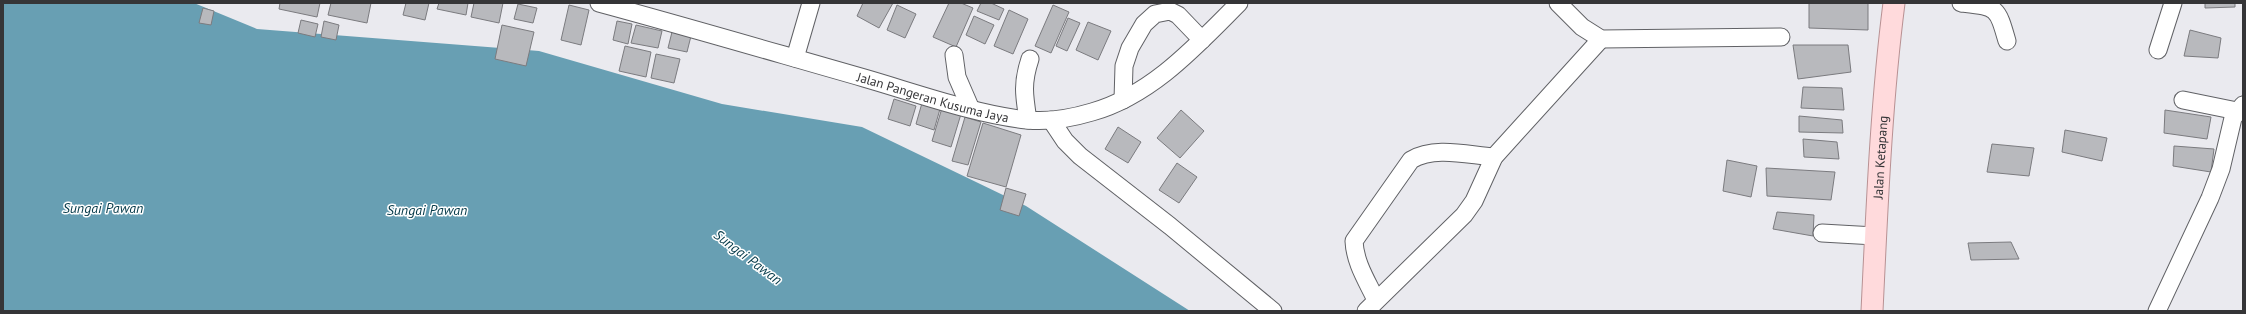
<svg xmlns="http://www.w3.org/2000/svg" width="2246" height="314" font-family="'PT Sans',sans-serif">
<style>
.water{fill:#689fb3}
.building{fill:#b8b9bd;stroke:#7b7b7f}
.lines{fill:none;stroke-linecap:round;stroke-linejoin:round}
.minor-casing{stroke:#606165;stroke-width:19}
.major-casing{stroke:#b89193;stroke-width:23}
.minor{stroke:#fff;stroke-width:17}
.major{stroke:#ffdadc;stroke-width:21}
.labels{text-anchor:middle;dominant-baseline:central;stroke-width:3;stroke-linejoin:round;paint-order:stroke}
.street-label{font-size:13px;fill:#353537;stroke:#fff}
.water-label{font-size:14px;font-style:italic;fill:#053a49;stroke:#fff}
</style>
<rect width="100%" height="100%" fill="#eaeaef"/>
<path class="water" d="M3,3H194L257,29L539,51L722,104L862,127L1026,206L1190,311H3Z"/>
<path class="building" d="M280,3H320L317,17L279,9Z
M331,3H371L367,23L328,15Z
M406,3H429L425,20L403,15Z
M439,3H468L466,15L437,9Z
M474,3H503L499,23L471,17Z
M863,3H893L879,28L857,16Z
M949,3H961L973,8L956,47L933,37Z
M981,3H991L1004,9L999,20L977,11Z
M1809,3H1868V30L1809,28Z
M2205,3H2235V7L2205,8Z
M518,4L537,8L533,23L514,19Z
M569,5L589,10L581,45L561,40Z
M897,5L916,14L905,38L887,30Z
M1053,5L1069,12L1051,53L1035,46Z
M203,8L214,11L211,25L199,23Z
M1009,10L1028,19L1013,54L994,46Z
M974,16L994,25L985,44L966,35Z
M1068,18L1080,23L1067,51L1056,46Z
M301,20L318,24L315,37L298,33Z
M324,21L339,25L336,40L321,37Z
M617,21L632,24L628,44L613,40Z
M1088,22L1111,31L1098,60L1076,50Z
M502,25L534,32L526,66L495,59Z
M636,25L662,31L658,48L631,43Z
M2190,30L2221,38L2218,58L2184,56Z
M672,32L691,36L687,52L668,48Z
M1793,45H1848L1851,72L1798,79Z
M625,46L651,52L646,77L619,71Z
M656,54L680,59L674,83L651,78Z
M1803,87L1842,88L1844,110L1801,108Z
M894,99L916,106L910,126L888,119Z
M922,103L940,109L934,130L916,124Z
M942,108L961,114L951,147L932,141Z
M1181,110L1204,131L1180,158L1157,138Z
M2165,110L2211,117L2207,139L2164,133Z
M1799,116L1842,120L1843,133L1799,132Z
M965,117L981,122L968,165L952,161Z
M983,123L1021,135L1006,187L967,176Z
M1118,127L1141,142L1128,163L1105,149Z
M2065,130L2107,138L2102,161L2062,152Z
M1803,139L1837,142L1839,159L1804,157Z
M1992,144L2034,148L2029,176L1987,172Z
M2174,146L2214,149L2211,172L2173,166Z
M1727,160L1757,166L1751,197L1723,191Z
M1177,163L1197,177L1179,203L1159,190Z
M1766,168L1835,172L1831,200L1767,196Z
M1006,188L1026,194L1019,216L1000,210Z
M1777,212L1814,215L1813,236L1773,229Z
M2011,242L2019,259L1971,260L1968,243Z"/>
<g class="lines">
<g class="minor-casing">
<g id="minor">
<path id="s1" d="M599,3C688,27 776,53 864,78C916,93 974,114 1027,120C1048,122 1072,118 1092,112C1152,95 1196,46 1239,3"/>
<path d="M1558,3L1582,27L1601,39L1781,37"/>
<path d="M1961,3C1997,7 1997,6 2007,41"/>
<path d="M2158,50L2173,3"/>
<path d="M954,55L957,77L970,107"/>
<path d="M795,58L811,3"/>
<path d="M1123,100L1124,66L1130,48L1144,24L1155,14L1170,11L1178,15L1202,40"/>
<path d="M2183,100L2237,111"/>
<path d="M1028,120C1024,95 1022,83 1030,59"/>
<path d="M1051,120L1065,141L1080,156L1170,226L1273,311"/>
<path d="M1822,233L1875,236"/>
<path d="M1376,300C1367,281 1355,263 1354,241L1411,160C1435,146 1467,155 1494,157"/>
<path d="M1366,311L1464,215L1474,201L1494,157L1601,39"/>
<path d="M2157,311L2210,198L2221,169L2233,118L2243,105"/>
</g>
</g>
<g class="major-casing">
<g id="major">
<path id="s2" d="M1872,311C1877,208 1881,105 1894,3"/>
</g>
</g>
<use href="#minor" class="minor"/>
<use href="#major" class="major"/>
</g>
<g class="labels">
<g class="street-label">
<text stroke="none"><textPath href="#s1" startOffset="347">Jalan Pangeran Kusuma Jaya</textPath></text>
<text stroke="none"><textPath href="#s2" startOffset="154">Jalan Ketapang</textPath></text>
</g>
<g class="water-label">
<text x="103" y="208">Sungai Pawan</text>
<text x="427" y="210">Sungai Pawan</text>
<text transform="translate(748 257) rotate(37)">Sungai Pawan</text>
</g>
</g>
<rect width="2246" height="314" fill="none" stroke="#353537" stroke-width="8"/>
</svg>
